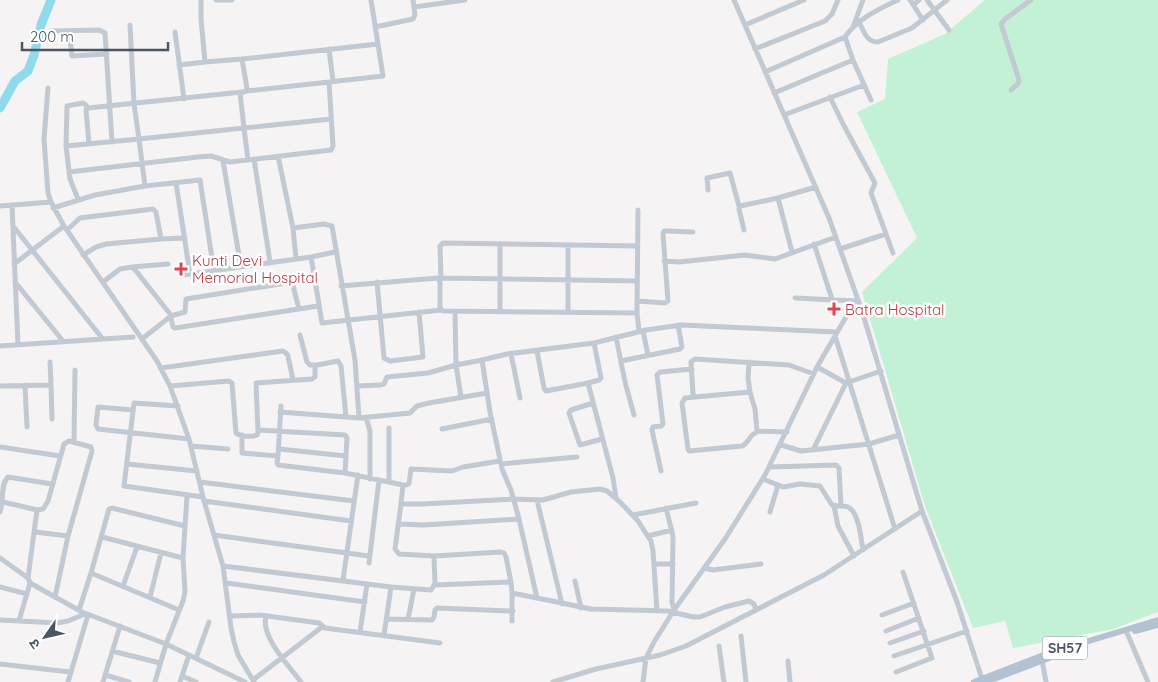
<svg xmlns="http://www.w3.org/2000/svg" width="1158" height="682" font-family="Quicksand,'Noto Sans Devanagari',sans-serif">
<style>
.green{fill:#c3f1d5}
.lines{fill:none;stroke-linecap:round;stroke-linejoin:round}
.river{stroke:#90daee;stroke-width:9}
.minor{stroke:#c1cad2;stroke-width:5}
.major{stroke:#b3c2d1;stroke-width:6}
.health-dot{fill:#e0444e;stroke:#fff;stroke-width:2}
.labels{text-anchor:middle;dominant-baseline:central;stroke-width:5;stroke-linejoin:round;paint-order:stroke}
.shield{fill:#fff;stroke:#808990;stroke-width:1}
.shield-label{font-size:14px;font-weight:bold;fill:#4a5661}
.health-label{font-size:15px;fill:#be3a42;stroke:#fff;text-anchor:start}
</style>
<rect width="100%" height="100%" fill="#f5f3f3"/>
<path class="green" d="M985,0H1158V612L1113,629L1013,648L1005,621L973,628L925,506L862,292L917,238L857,112L885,99L888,59L945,34Z"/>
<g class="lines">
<path class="river" d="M0,108L15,81L28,71L34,55L41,25L51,0"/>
<path class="minor" d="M216,0H232
M734,0L829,218L862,311L922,511L957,602L983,682
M910,0L923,20
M927,0L949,30
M913,5L919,0
M414,7L465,0
M859,22C864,31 866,42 878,42L912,28L947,0
M745,25L804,0
M375,27L413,19L415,15L413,0
M853,27L863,0
M51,31L99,30L105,33L112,142
M69,31L72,56L107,54
M175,32L184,99
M329,49L333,81
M755,49L825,21L832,14L838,0
M242,59L378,44
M179,65L205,62
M765,72L845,37
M48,88L44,139L48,193L51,202L64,226L157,361L170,386L189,439L204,501L223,566L231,628L234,642L238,655L254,682
M1011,90L1018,84L1019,80L1001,24L1005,19L1031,0
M247,91L329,82
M774,93L853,60
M830,97L843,124L875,183L871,193L893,253
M871,100L853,60L845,37C857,19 879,9 898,0
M87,109L86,105L83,103L67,106L66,146L139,139L134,104L130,25
M784,115L864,85
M89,144L86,110L88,108L242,92
M66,146L70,179L78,199
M278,156L293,228L324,224L332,226L355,360L359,418L410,413L417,406L429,403L487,393
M254,159L270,262
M248,160L244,128L331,119
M223,161L241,267
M69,172L198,157L211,156L230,162L331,150L333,146L329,82L383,76L371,0
M176,183L190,274
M145,186L200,180L214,271
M708,190L707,178L730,173L739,206
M778,198L792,252
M12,205L18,345
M0,206L51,202
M53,208L95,195L145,186L139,139L244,128L240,93L247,91V89L242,59L205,62L201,19V0
M13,226L102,338
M293,228L296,259
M67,230L80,218L153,209L156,212L161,239L185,238
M744,230L739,209L740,206L778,198L816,187
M500,244V311
M814,244L832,299
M840,249L886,234
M335,252L311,257L322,323L441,310
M83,255L96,247L106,244L161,239
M664,261L679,262L745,255L775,259L836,237
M14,264L64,226
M132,267L168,264
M184,275L311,257
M440,278L637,281
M441,278L440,246L443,243L637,246
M15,282L63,341
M103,282L120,269L132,267L136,271L170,314L173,327L175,328L318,306
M377,282L384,358L390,361L423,357L419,312
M341,286L438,278L440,282V308L443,311L637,313L639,331
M795,298L856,301
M637,301L665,303L668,301L663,234L664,231H668L693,232
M455,311L456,365L482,360L490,412L502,469L511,490L519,519L537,598L591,609L668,611L693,617H700L725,607L749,601L754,604L756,610
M568,312V245
M637,313L638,210
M643,331L648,355
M300,335L307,362L310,365H317
M835,336L895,529
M616,337L625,382L634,415
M142,339L171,316L185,312L186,299L292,282L299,309
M0,346L133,337
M537,351L544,388L546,391L588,383L613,478L616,498
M511,354L520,398
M482,360L507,354L594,343L646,330L681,325L837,332
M621,361L680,349L682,347L678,325
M749,362L748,378L750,392L755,409L757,431L787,432
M817,367L846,383
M161,368L283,351L286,353L288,356L293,380
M588,383L599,380L601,378L594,343
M25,385L27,427
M51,385L52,419
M0,386L51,385L50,362
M170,386L229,381L232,383L236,433C241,437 252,437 257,435L258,432L256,383L312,379L315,377V367L317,365L338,361L341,366L346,417
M357,386L381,385L384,384L387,377L428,373L456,365L461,397
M750,392L695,397L693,394L691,362L695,359L789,365L814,374
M695,397L685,398L682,403L688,449L689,451L742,446C749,443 749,435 757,432
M593,403L571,410L569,413L580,445L602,439
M178,406L134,403L124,486L203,497
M133,410L98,407L96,425L98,429L189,439
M280,412L359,418
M366,417L370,431V479
M389,428V482
M442,429L492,419
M258,430L345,435L347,438L345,473
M242,435V453L278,456L281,406
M74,442L75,370
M781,445L801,451L869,444L899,435
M191,446L228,449
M0,447L60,456
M279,449L346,456
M813,450L846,383L881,371
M278,456L277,463L278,465L345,473L403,485
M127,464L197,471
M501,464L577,457
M770,467L836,465L839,468L841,506
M661,471L652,430L653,427L661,426L663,424L657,375L660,372L692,369
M763,479L783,487L800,484L820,486L832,505C837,507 843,505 848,507C859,512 861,539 863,550
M200,482L354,501
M537,500L562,604
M204,501L351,521
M3,502L37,510L43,509L48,501L64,444L69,441L91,447L92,451L68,536L55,597
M401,503L403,485H406L409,484L411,469L452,471L463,467L500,461
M834,506L838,526L854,556
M666,508L673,536L672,602L674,610
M0,512C4,502 0,484 8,477L52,484
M770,512L778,485
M633,515L696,503
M398,524L424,525L519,519
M35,532L68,536
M214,535L369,556
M648,536L672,530
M102,537L183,558
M434,556L435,585
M0,558L28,578L30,583L82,612L166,644L245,682
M369,563L379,480
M654,564H673
M223,566L391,587L431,590L434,585L511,582L506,557L504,553L501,552L434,556L399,554L395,549L401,504H422L513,499L543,500L571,492L600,489L607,491L620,502L638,521L651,541L653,551L657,611
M705,568L713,570L761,564
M91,573L179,610
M28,578L37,510
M343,580L358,475
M575,581L581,608
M511,582L512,593L537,598
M226,583L365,602
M123,586L137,547
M0,587L27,594
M150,597L161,553
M79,610L91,573L109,509L112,508L185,526
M882,615L914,603
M229,616L260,615L319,623L325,628L440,643
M266,616C260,636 289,666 301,682
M386,619L432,620L434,617L435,610L437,608L513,611
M408,619L414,589
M0,620L57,623L68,621L85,614
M19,621L30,583
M512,621V593
M886,631L919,618
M360,632L367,584
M1127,633L1148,682
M384,635L391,587
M741,636L746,682
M890,643L924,631
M719,646L724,682
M112,651L160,663
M894,656L967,631
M196,658L209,622
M1042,660L1046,682
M788,661L790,682
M0,664L70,672
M896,672L932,658L903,572
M105,675L129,682
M182,676L196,682
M253,680L322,627
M68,682L88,615
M103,682L120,626
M155,682L166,644L183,601L185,592L183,558L187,496
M180,682L189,655
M553,682L596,669L660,655L686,646L824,575L922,511
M643,682L646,658L654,642L674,610L725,539L765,475L817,367L857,298"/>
<path class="major" d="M1135,631L1158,625
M974,682L1049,653L1158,620
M986,682L1068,651"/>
</g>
<g class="health-dot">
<path d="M178.5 261.5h5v5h5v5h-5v5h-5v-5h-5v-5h5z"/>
<path d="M831.5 301.5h5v5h5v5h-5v5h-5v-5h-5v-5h5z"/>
</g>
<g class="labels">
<rect class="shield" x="1042.5" y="636.5" width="45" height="23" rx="4"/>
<g class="shield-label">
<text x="1065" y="648">SH57</text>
</g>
<g class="health-label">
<text x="192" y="260">Kunti Devi<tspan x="192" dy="17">Memorial Hospital</tspan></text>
<text x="845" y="309">Batra Hospital</text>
</g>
</g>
<g transform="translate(45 637) rotate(236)" stroke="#ffffff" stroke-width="4" paint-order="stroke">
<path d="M0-4L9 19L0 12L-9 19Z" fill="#4a5661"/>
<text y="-8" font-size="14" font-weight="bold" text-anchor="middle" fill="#4a5661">उ</text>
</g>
<path d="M22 42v8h146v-8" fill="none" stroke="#4a5661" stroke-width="2.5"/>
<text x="30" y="42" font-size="15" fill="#4a5661" stroke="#ffffff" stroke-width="4" paint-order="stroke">200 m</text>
</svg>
